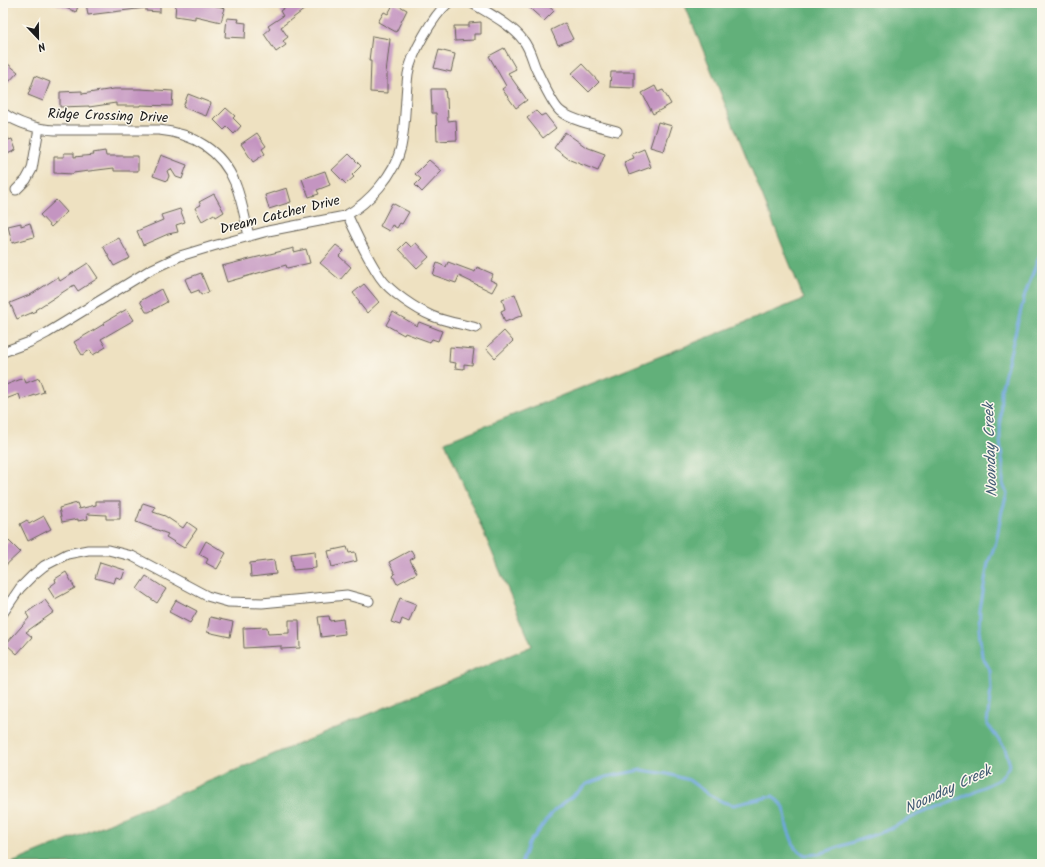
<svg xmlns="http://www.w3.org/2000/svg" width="1045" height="867" font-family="Kalam,sans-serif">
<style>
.forest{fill:#62b07a;stroke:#3f664b}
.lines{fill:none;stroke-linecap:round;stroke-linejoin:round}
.stream{stroke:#6fa7de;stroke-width:3}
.building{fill:#c495c1}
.street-casing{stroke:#666156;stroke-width:11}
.street{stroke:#fff;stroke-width:9}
.labels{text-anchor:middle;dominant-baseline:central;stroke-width:3;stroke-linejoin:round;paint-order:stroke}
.street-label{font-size:14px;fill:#1c1c1c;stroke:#fbf7ec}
.water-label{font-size:15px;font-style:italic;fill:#415b73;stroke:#fbf7ec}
</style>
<rect width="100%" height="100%" fill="#fbf7ec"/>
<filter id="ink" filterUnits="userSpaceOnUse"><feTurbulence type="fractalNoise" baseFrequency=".025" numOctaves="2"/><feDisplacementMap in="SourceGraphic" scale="8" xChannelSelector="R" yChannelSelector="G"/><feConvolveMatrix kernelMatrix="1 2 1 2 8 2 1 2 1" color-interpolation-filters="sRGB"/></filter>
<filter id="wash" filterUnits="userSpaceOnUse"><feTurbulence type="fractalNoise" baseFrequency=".012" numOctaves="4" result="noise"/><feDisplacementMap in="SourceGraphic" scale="16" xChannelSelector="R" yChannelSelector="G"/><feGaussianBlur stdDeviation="0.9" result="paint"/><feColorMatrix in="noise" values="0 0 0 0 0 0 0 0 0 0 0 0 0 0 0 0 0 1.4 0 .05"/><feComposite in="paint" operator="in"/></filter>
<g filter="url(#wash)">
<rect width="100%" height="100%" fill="#eee1c1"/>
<path class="forest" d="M684,3H1042V864H9L83,834L532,646L445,442L804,299Z"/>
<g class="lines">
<path class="stream" d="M521,864L528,844L554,811L587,784L606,777L641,770L668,774L689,780L708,794L723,802L734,805L773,796L784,807L787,827L795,848L805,855L819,854L888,830L917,815L954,801L1000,779L1010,765L1005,748L987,724L991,690L990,670L982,656L979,630L980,611L988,563L996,542L1002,511L1007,494L1003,484V466L1000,440L1001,390L1025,294L1042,249"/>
</g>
<g id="blocks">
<path class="building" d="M54,3H79L76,12Z
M86,3H144L145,8L88,15Z
M146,3H160V12L146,11Z
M176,3H205L225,8L221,22L195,16V19L175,16Z
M291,3H310L304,7L305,9L281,27L288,37L283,41L286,45L276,52L264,34L270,29L268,26L283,16L280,11Z
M394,3L407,10L396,32L378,22L384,12L388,14Z
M524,3H545L554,11L544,21Z
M227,18L239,19L238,22L246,23L245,38L225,37Z
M481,22V34H474V40L455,41L454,26H469V23Z
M565,23L573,39L558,45L551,30Z
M372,36L390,39L386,73H387V93L370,92L371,61H369Z
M504,48L516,69L508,73L527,100L516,108L502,89L506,86L489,56Z
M439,50L455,54L451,72L434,68Z
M3,60L18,72L8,83L3,79Z
M582,64L599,82L589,92L571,74Z
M611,72H634V88L610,87Z
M35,76L50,82L43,101L28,95Z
M655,86L658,92L663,90L671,104L653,114L642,93Z
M114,89H140L173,91L172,106L140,105V106H116V103L89,107V106L60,107V92L82,91V94Z
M431,89H445L446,98H447L448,121L456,120L457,140L437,141L436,113H432Z
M188,94L211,103L206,116L183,107Z
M226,108L235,116L233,118L241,126L234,134L227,127L224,130L214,120Z
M536,111L541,116L545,114L556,128L543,138L527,118Z
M658,122L672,126L664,151L650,147Z
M3,127L9,140L12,139L16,150L3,156Z
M565,132L586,147L605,154L598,171L570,160L554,148Z
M257,133L266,146L262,149L265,154L253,162L241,144Z
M644,149L651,167L629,175L624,162L634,158L632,154Z
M105,151L106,156H138V171H114V168L73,173V174L54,173V157H64V153H74V157L94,155L93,153Z
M349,154L361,166L352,175L354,177L346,184L332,170Z
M161,155L187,165L182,179L176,177L171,169L167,171L169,176L167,181L153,176Z
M429,160L442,171L422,192L415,185L421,179L415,174Z
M325,171L330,185L317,190L319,194L309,197L302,179Z
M287,188L291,202L269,209L265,195Z
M214,194L224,212L216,217L214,214L202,221L195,208L201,205L199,202Z
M56,200L67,212L51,227L40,215Z
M392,203L409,212L402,224L400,223L397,228L392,225L389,231L380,226Z
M180,209L185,222L176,225L178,232L168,234L143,245L137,231L163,220L161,215Z
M21,223V226L30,223L34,237L12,243L8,226Z
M119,238L130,258L114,266L103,246Z
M406,242L411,247L416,243L429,257L417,268L399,249Z
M336,245L344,251L339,256L351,267L340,280L320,263Z
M294,248V252L306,249L310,263L287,268L286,265L227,282L222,266Z
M448,262L475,272L477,267L493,274L490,280L497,283L492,292L459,276L456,283L433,275L437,263L446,267Z
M88,263L98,278L78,291L74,285L35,310L36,311L17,319L10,303L32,294L58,277L60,281Z
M201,273L209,292L201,295L199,290L191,293L185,279Z
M364,284L379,302L367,313L359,303L360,302L353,293Z
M161,289L167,302L149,312H146L140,301Z
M515,294L523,315L505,322L501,311L505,309L502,299Z
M127,309L134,320L101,339L106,347L93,355L90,350L82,355L74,342L104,324L103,323Z
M393,312L417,326L419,322L442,331L438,341L432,339L430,342L405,333L404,335L386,325Z
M504,331L513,341L495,358L486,348Z
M450,347L474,349L472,365L464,364V369L455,368L456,363L449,362Z
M24,378L26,383L39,378L44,392L21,400L19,394L3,400V386Z
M96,501H120V519H106V515L87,514L88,519L78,521V519L62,522L59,508L77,503L79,509L96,505Z
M143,503L155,507L153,512L165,516L183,528L187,522L197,529L184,548L166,537L168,534L136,522Z
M44,516L51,529L28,541L20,524L27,520L29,524Z
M9,541L20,552L3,568V548Z
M206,541L226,553L217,569L206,563L208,559L199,554Z
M347,547L349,553L355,552L357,561L332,567L328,551Z
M411,550L415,557L410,560L417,573L397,584L393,576L395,574L389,562Z
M315,551L316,568L293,570L291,554Z
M274,560L276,574L251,577L250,563Z
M100,562L125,570L122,579L116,577L114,583L95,578Z
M66,572L75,588L55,599L48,588L56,582L55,579Z
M146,576L166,589L157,603L137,589Z
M400,598L416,604L409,622L402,619L400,625L391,622Z
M45,600L54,612L26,632L32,637L17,654L6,644L29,618L26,613Z
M176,600L197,611L190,623L169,612Z
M329,616L330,621L343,619L345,634L321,637L318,617Z
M210,617L233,622L230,637L207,632Z
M289,620H299L300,648L281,649V646L244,648L243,628L267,627L268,634L289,633Z"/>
</g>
</g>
<g filter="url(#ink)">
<use href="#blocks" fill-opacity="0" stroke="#666156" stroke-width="1"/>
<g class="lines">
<g class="street-casing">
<path id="street" d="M472,3C488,13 512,25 523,40C531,50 532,61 537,71C542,81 552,104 560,111C571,121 602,127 617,131
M3,113C19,124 36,129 55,130H159C193,133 222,151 235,183C242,200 245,219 249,236
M16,190L26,180L32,169L39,128
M347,214C356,234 368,259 380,277C390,292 416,309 432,316C446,322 462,324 476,328
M3,352L30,342L47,333L150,270L180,256L213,246L268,231L345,216C369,203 395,174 401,147C406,123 405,98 408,74C411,54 433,16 448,3
M3,613L20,588L33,575L44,566L67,554L88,550H108L132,556L207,596L228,602L262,603L347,595L369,601"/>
</g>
<use href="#street" class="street"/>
</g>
</g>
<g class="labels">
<g class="street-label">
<text transform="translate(108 116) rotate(2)">Ridge Crossing Drive</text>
<text transform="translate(280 215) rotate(-14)">Dream Catcher Drive</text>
</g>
<g class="water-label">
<text transform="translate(991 450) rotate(-92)">Noonday Creek</text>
<text transform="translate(948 790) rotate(-25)">Noonday Creek</text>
</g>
</g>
<rect width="1045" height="867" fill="none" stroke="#fbf7ec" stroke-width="16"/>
<g transform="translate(38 38) rotate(158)" stroke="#fbf7ec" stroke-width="3" paint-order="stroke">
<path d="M0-3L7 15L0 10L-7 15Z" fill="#1c1c1c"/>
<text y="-6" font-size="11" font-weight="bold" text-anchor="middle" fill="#1c1c1c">N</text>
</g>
</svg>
